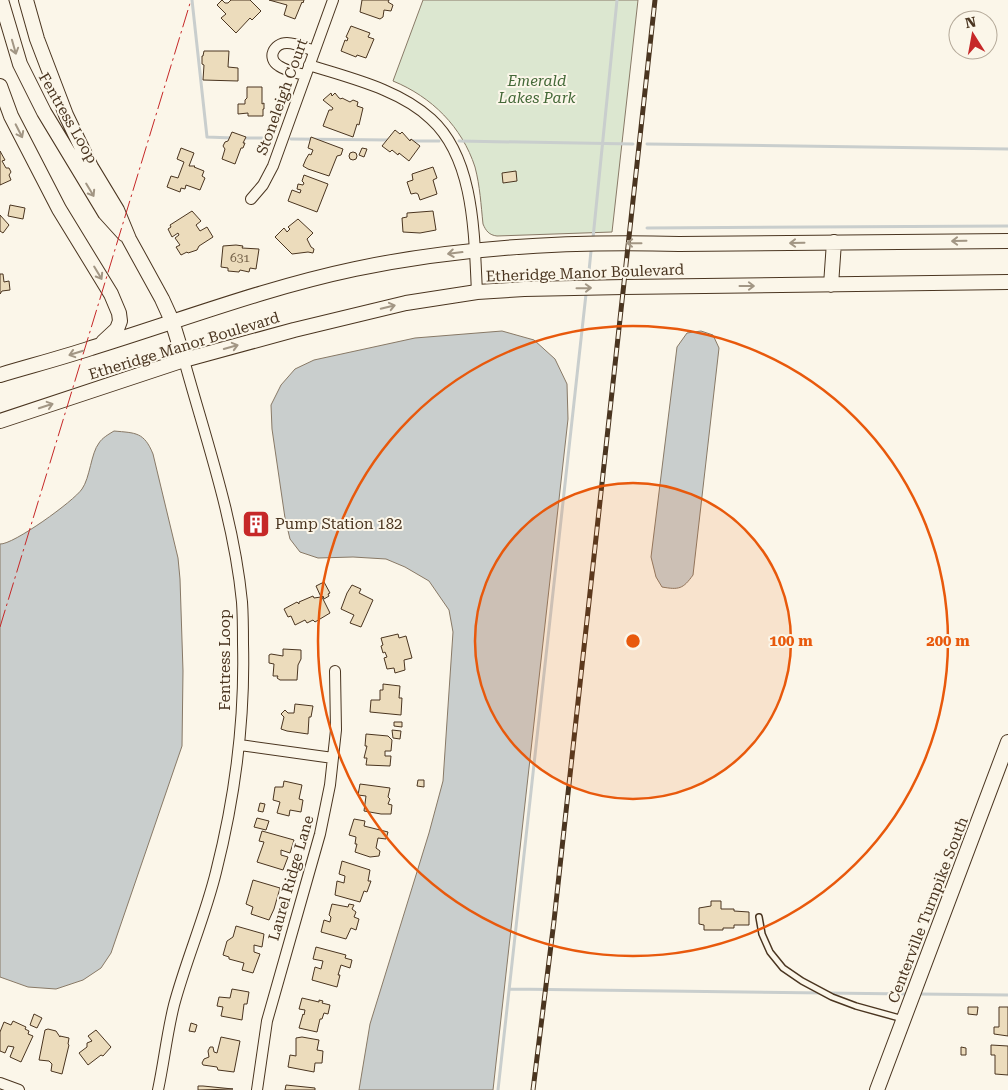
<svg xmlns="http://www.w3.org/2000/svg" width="1008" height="1090" font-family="'Roboto Serif',serif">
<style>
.green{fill:#dce7d0;stroke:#887966}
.water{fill:#c9cecd;stroke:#887966}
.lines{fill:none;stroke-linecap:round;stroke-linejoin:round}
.stream{stroke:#c9cecd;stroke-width:3}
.building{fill:#ecdcbc;stroke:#4a3520}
.lane-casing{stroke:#4a3520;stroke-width:8}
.street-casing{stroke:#4a3520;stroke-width:12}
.secondary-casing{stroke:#4a3520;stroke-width:16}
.lane{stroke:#fbf6e9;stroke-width:5}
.street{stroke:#fbf6e9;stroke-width:10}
.secondary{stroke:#fbf6e9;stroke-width:14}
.rail-casing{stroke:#4a3520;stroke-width:5}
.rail{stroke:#fbf6e9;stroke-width:3;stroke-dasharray:9;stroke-linecap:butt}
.power{stroke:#c62828;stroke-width:1;stroke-dasharray:18 4 2.5 4;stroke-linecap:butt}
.oneway{stroke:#a29684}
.ring{fill:none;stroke:#e8590c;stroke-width:2.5}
.labels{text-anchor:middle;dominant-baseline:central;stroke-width:4;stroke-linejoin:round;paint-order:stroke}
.number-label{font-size:12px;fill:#725f47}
.park-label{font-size:15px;font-style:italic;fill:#436837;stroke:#fbf6e9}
.street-label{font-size:15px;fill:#4a3520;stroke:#fbf6e9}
.poi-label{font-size:15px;fill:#4a3520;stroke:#fbf6e9;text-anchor:start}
.centre{fill:#e8590c;stroke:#fbf6e9;stroke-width:2.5}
.ring-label{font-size:15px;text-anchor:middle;font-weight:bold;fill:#e8590c;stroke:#fbf6e9;stroke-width:4;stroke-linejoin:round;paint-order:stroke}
</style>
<rect width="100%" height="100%" fill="#fbf6e9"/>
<path class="green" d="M423,0H638L612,232L497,236C489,235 486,231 483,224C481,205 480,186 475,167C462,127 432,97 393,81Z"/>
<path class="water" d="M502,331L534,340L555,359L567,384L568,419L493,1090H359L370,1024L429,833L443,781L453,632L449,610L429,581L405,567L386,559L353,557L318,558L300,552L290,539L285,518L272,429L271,405L281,385L295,369L314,360L415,338Z
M701,331L713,335L719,348L693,575C683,589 679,590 662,587L656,577L651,557L677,347L687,333Z
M114,431C136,433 144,432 153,454L178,558L180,579L183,671L182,746L111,953L101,968L83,980L56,989L28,987L0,977V544C13,545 74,501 82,489C90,478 91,453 99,443C102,438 109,434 114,431Z"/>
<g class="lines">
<path class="stream" d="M192,0L207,137L233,138
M241,138H273
M291,139L391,140
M410,141H439
M459,141L633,144
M647,144L1008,149
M647,228L1008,226
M593,238L617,0
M588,281L591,251
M510,989L909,994
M918,994L1008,995
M498,1090L586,294"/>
</g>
<path class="building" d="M222,0L225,3H228L231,0H250L261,11L252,20L250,18L236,33L221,18L226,14L217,5Z
M269,0H304L303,3L302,2L295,19L284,15L287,5Z
M362,0H389L388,2L393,5L391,11L384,10L383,17L380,19L360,12Z
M351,26L370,33L368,37L374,39L366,58L357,55L356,57L341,51L345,40L347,41L348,38L346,37Z
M204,51H229L228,67L238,68V81L203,80L204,65L202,64V56H203Z
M247,87H262V104L264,103V109H263V116H248V113L238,114V104H245V100L247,98Z
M331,93L332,96L335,93L339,98L341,99L342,98L350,102L353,100L358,102L357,106L363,108L359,125L357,124L353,137L323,126L329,110H332L333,108L323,100Z
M395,130L400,134L402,132L410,141L411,139L420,146L409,161L399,153L398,155L392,150L390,152L382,146Z
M232,132L246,137L243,143H245L243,148H241L235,164L222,159L225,149L223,146L225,142L228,141Z
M311,137L343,149L341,155L337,156L329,176L308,169L303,166L306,159L309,154L311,155L313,150L308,148Z
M181,148L194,153L189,166H195L194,167L204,171L202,176L205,178L200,190L186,185L185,189L181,188L180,192L167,187L171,176L178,178L184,162L177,159Z
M362,148L367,149L364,157L359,155Z
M0,151L5,160L2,161L6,168H9L11,172L9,175L11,180L0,185Z
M349 156a4 4 0 1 1 8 0a4 4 0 1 1-8 0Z
M433,167L437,178L433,180L437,194L420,200L418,194L416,193L411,194L407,182L413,180L412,174Z
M516,171L517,181L503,183L502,173Z
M304,175L328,184L317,212L288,201L292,190L300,193L301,190L297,189L298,184L303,185L304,183L302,181Z
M10,205L25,208L23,219L8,216Z
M192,211L201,221L196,225L200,231L207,227L213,237L199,246L197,250L188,253L187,252L181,255L176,247L180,245L175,238L179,235L178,233L172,237L168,229L171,227L170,225Z
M433,211L436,230L420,233L403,232L402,218L407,217V213Z
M0,215L9,225L3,233L0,231Z
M298,219L313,233L307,239L311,247L314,249L313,253L308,252L292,254L275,237L284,228L287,232L290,229L288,227Z
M236,245L243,246L242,248L259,249L256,269L250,268L249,272L240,270L239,272L228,271V268L221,267L223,246Z
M0,274H3L4,282L9,281L10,290L2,291L0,294Z
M260,520L261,527L253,528L252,521Z
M324,582L330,593L328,594L329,596L324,599L323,596L322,597L330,613L315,622L313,620L307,623L305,620L295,625L291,616L288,617L284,609L297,602L299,604V602L313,596L314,598L321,597L316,586Z
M352,585L361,589L359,593L373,600L361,627L350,623L354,615L341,609L347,593Z
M398,634L399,638L406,636L412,658L404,660L405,670L395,673L394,668L387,669L384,658L387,657L385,652L383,653L381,646L383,645L381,638Z
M283,649L301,650V659L298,665L297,680H280L277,678L278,676H273L274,664L269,663V655L271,654L283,656Z
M383,684L400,686L399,698H402L401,715L370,712L371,700H380V690H383Z
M295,704L313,706L311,717H309L308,734L287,731L281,729L284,717L281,714L285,710L288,713H294Z
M394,722H402V727L394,726Z
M392,730L401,731L400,739L393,738Z
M366,734L388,736L392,740L391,751H385V756H391L390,766L366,765L367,758H364L367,746H365Z
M418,780H424V787L417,786Z
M284,781L302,785L299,799L303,800L301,812L290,810L289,816L277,813L280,802L273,800L275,787H283Z
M360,784L390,788L388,797L390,799L388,804L392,805L391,814H381L364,811L366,796L358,795Z
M260,803L265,804L263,812L258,811Z
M257,818L269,821L266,830L254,827Z
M354,819L365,821L364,826L388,832L386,839L378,838L376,848L380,851L379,856L370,857L355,852L357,844H355L356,837L349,835Z
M262,831L294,840L290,853L281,850V855L288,857L283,870L257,862L264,842L259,841Z
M342,861L370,870L368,881H371L367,892L364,891L360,902L335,895L337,881L344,883L345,876L339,874Z
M253,880L280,888L274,909L269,920L251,914L253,907L246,904Z
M711,901H721V909H734V911L749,912V925H734V928H723V930H704V925L699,924V908L711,906Z
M332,904L348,907L349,904L354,905L352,909L356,912L354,917L359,919L356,930L351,928L346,939L321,932L324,920L330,922L331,917L329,915Z
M236,926L264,934L262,947L254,945V952L260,954L253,973L242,970L244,963L229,959V957L223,955L227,941L233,937Z
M316,947L346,955L345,958L352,960L350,968L341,965L338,975H340L337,987L312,980L315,967L321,969L323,961L313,959Z
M232,989L249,992L247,1004H244L242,1020L221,1016L223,1007L217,1006L219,997L230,998Z
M302,998L319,1002V1000L323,1001L322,1003L330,1005L328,1014L324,1013L322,1019H320L317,1032L299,1028L303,1014L304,1015L305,1010L299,1009Z
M968,1007H978L977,1015L968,1014Z
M999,1007H1008V1036L994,1034V1027H999Z
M34,1014L42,1018L37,1028L30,1025Z
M13,1021L26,1027L25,1029L29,1031L28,1034L33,1036L21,1062L10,1057L14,1047L8,1046L5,1053L0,1051V1032L4,1022L11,1025Z
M191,1023L197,1025L195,1032L189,1031Z
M48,1029L56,1031L60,1037V1036L69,1038L68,1044L69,1045L62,1074L51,1071L52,1064L49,1061L39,1060L45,1030Z
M96,1030L111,1047L103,1056L101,1055L88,1065L79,1053L87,1047V1043L92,1041L88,1036Z
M221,1037L240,1041L234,1072L218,1070L217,1067L203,1065L202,1063L204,1059L209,1057L208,1051L210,1047H213L214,1052L217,1053Z
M302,1037L319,1040L317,1050L323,1051L322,1063H315L314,1072L288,1067L290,1055L296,1056V1038Z
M991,1045L1008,1046V1075L995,1074V1055H991Z
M961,1047L966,1048V1055H961Z
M286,1085L315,1088V1090H285Z
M198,1086H203L233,1089L198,1090Z"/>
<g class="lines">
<g class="lane-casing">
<path id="lane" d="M759,917L762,934L770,952L783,968L802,981L832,997L856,1006L903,1019"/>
</g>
<g class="street-casing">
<path id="street" d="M309,65C349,78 399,89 431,119C475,159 474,236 477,292
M305,75C297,73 286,71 279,66C266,58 274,43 287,43C296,43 306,48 314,51
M251,199L263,185L273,166L333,0
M240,745L333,758
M0,1083L19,1090
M158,1090C164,1062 167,1033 174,1005C186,960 205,917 216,872C235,797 245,721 243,644C243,630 243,616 242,602C234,519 206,440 184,360
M257,1090L267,1021L320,834L330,785L336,730L335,671"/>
</g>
<g class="secondary-casing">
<path id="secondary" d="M1,0L20,64L44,112L105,213L124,234
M26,0L37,39L66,115L91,167L117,210L129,239L162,299L172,321L184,360
M0,86L11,116L59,209L111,294L119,313L120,321L117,329L103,342
M831,285L834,242
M0,375C30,366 61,358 91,348C179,321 265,288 355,269C459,247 574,241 679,244L1008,241
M0,421L184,360L294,330L406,303L477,292L524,289L624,287L1008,282
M877,1090L1008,742"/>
</g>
<use href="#lane" class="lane"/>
<use href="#street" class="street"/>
<use href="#secondary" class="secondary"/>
<g class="rail-casing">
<path id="rail" d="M533,1090L554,921L655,0"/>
</g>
<use href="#rail" class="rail"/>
<path class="power" d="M0,627L191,0"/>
</g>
<defs><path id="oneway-shaft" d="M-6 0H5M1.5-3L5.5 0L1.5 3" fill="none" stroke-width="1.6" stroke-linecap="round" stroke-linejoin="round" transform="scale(1.25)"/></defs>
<g class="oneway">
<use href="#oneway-shaft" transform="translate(14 47) rotate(74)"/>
<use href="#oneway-shaft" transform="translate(19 131) rotate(63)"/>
<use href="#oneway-shaft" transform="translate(90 190) rotate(59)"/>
<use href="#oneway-shaft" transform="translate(959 241) rotate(179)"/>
<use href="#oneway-shaft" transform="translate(634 243) rotate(-179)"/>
<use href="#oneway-shaft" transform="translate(797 243) rotate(179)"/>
<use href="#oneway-shaft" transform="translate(455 253) rotate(173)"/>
<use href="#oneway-shaft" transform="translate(98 273) rotate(59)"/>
<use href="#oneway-shaft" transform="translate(747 286)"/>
<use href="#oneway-shaft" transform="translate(584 288) rotate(-1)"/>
<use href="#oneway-shaft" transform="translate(388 307) rotate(-14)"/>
<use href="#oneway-shaft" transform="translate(231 347) rotate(-16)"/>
<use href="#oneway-shaft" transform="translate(76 353) rotate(163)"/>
<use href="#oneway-shaft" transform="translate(46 406) rotate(-18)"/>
</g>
<circle cx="633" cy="641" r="158" fill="#e8590c" fill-opacity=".12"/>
<g class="ring">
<circle cx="633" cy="641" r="158"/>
<circle cx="633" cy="641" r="315"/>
</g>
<defs>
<g id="building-square" transform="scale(1.4375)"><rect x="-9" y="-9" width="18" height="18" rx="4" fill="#c62828" stroke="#fbf6e9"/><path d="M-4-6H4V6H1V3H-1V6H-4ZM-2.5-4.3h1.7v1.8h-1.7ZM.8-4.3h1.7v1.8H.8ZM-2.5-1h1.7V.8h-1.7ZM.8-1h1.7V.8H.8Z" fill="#fff"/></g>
</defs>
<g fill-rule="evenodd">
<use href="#building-square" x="256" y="524"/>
</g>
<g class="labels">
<g class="number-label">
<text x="240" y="258">631</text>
</g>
<g class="park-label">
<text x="537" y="81">Emerald<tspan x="537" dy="17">Lakes Park</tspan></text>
</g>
<g class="street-label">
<text transform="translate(282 97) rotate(-70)">Stoneleigh Court</text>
<text transform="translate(68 118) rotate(60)">Fentress Loop</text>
<text transform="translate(585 273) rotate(-2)">Etheridge Manor Boulevard</text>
<text transform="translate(184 346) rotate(-17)">Etheridge Manor Boulevard</text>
<text transform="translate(225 660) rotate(-90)">Fentress Loop</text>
<text transform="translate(291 878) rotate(-74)">Laurel Ridge Lane</text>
<text transform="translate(928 910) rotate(-69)">Centerville Turnpike South</text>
</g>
<g class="poi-label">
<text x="275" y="524">Pump Station 182</text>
</g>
</g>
<circle cx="633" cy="641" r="8" class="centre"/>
<g class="ring-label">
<text x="791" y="646">100 m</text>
<text x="948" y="646">200 m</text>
</g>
<g transform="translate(973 35) rotate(349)"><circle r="24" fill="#fbf6e9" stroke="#b4a999"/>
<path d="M0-4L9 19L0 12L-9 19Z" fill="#c62828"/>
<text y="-8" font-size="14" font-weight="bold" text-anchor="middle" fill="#4a3520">N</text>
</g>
</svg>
